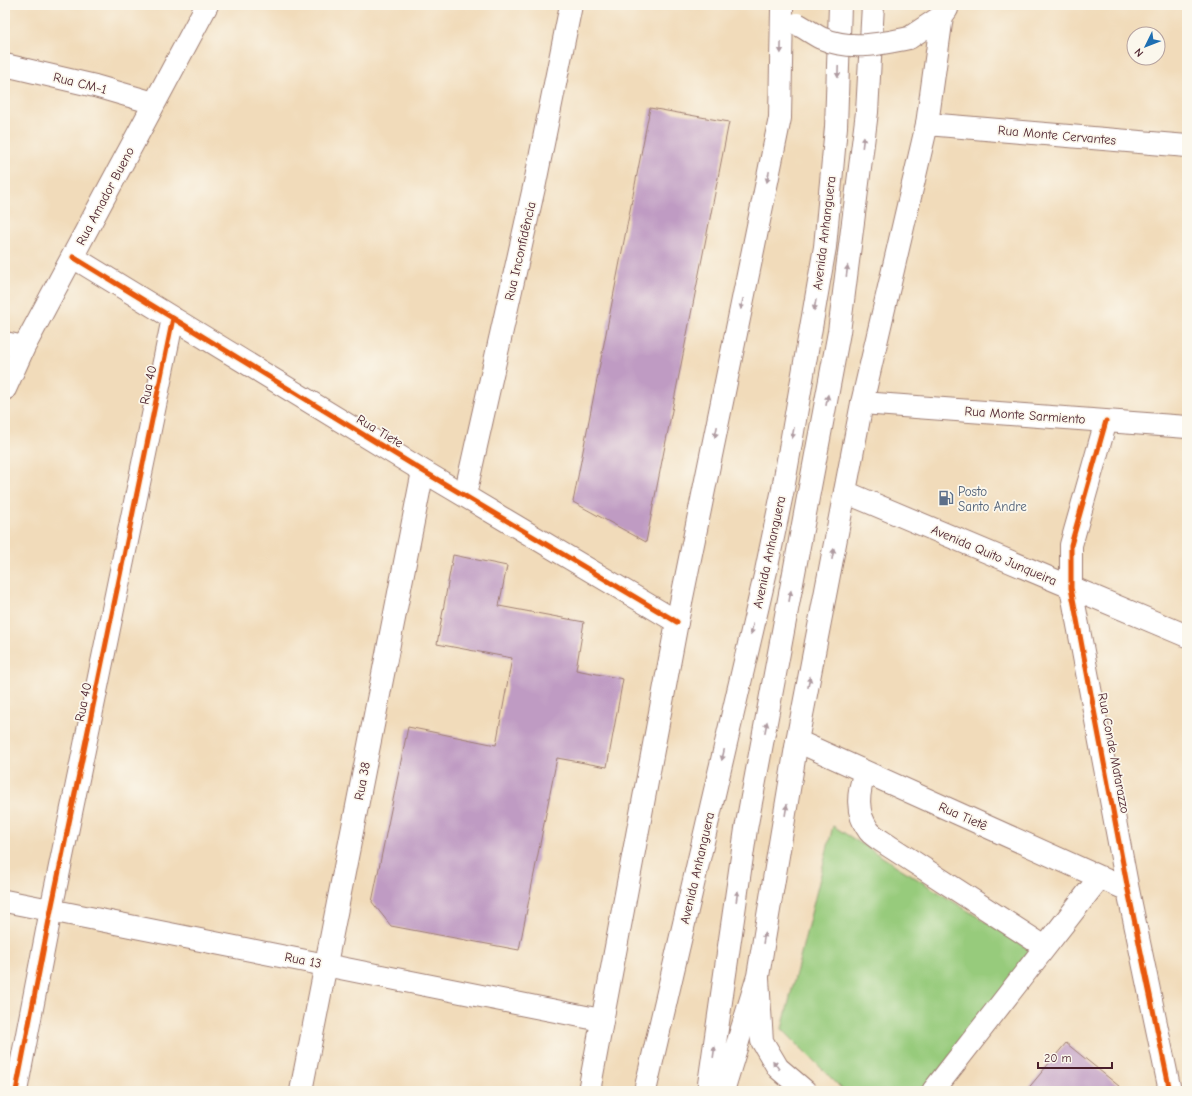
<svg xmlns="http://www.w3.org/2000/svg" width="1192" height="1096" font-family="'Comic Neue',sans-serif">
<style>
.green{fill:#97cb7b;stroke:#707553}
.building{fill:#bf9bc3}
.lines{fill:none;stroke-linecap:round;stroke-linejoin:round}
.minor-casing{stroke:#9e7d72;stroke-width:24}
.highway-casing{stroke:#9e7d72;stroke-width:24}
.minor{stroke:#fff;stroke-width:22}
.highway{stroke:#fff;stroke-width:22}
.highway-bridge-casing{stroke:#9e7d72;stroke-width:24;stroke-linecap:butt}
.highway-bridge{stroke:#fff;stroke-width:22}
.cycleway-casing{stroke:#fbf7ec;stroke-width:8}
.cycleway{stroke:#e8590c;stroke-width:5}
.oneway{fill:#ae9aa0}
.labels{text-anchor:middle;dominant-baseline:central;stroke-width:3.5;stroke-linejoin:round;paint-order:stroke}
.street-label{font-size:13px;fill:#4a1f2b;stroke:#fbf7ec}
.service-label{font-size:13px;fill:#4e5e75;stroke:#fbf7ec;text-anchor:start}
</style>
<rect width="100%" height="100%" fill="#fbf7ec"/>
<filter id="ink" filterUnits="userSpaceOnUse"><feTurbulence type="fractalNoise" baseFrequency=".025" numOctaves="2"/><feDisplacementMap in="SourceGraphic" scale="8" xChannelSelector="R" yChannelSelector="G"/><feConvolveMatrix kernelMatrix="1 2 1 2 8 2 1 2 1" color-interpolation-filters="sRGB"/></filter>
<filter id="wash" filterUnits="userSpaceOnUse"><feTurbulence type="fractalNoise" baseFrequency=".012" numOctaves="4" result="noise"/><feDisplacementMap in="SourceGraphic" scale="16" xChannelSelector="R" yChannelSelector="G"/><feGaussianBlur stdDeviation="0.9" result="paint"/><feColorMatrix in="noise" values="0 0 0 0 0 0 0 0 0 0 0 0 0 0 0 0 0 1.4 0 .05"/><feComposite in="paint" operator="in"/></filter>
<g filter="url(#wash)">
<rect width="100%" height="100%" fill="#f1dbba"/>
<path class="green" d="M833,826L1032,951L923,1091H844L782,1029Z"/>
<g id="blocks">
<path class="building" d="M650,108L729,122L646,542L573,502Z
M453,555L507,566L499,606L584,622L576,670L623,679L607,767L557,758L519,950L391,926L372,902L408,727L496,745L512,658L437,644Z
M1066,1043L1125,1091H1026Z"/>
</g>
</g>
<g filter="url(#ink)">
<use href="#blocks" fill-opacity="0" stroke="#9e7d72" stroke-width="1"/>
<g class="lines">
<g class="minor-casing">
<path id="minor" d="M5,65L95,86L154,103
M927,124L1187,146
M73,257L423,471L677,622
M5,343L24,347
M5,389L24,347L207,5
M862,403L1187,427
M1106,421L1071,545V588L1128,890L1170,1091
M845,492L1187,636
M465,495L535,183L571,5
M797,741L1128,890
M865,772C858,792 855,812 869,831C874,837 882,841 889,846L1045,947
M5,901L601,1020
M758,979L762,1041L778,1068L805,1091
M16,1091L51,910L173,318
M301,1091L423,471
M933,1091L1100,877"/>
</g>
<g class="highway-casing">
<path id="highway" d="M909,38L942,16L947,9
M589,1091L677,622L780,118L782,9
M645,1091L766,571L783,489L825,247L836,127L840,5
M708,1091L746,829L839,332L867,112L873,5
M723,1091L758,976L797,741L862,403L927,124L942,16"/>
</g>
<use href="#minor" class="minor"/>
<use href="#highway" class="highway"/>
<g class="highway-bridge-casing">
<path id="highway-bridge" d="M797,24C805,28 813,34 821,38C851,51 879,44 909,38"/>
</g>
<use href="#highway-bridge" class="highway-bridge"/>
<g class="cycleway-casing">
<path id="cycleway" d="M73,257L423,471L677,622
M1106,421L1071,545V588L1128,890L1170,1091
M16,1091L51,910L173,318"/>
</g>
<use href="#cycleway" class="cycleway"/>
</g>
<defs><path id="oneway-solid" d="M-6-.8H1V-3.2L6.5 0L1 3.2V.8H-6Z"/></defs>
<g class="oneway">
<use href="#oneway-solid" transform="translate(781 48) rotate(91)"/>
<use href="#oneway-solid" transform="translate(838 72) rotate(92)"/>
<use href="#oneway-solid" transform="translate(863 142) rotate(-83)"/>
<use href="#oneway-solid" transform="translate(768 177) rotate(102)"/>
<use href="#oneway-solid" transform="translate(847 271) rotate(-83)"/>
<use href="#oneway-solid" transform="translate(742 304) rotate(102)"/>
<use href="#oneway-solid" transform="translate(815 305) rotate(100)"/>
<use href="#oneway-solid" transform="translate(827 400) rotate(-80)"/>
<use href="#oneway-solid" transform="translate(716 432) rotate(102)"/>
<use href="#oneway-solid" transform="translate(793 433) rotate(100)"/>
<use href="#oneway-solid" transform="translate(833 554) rotate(-79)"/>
<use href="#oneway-solid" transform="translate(790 596) rotate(-80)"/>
<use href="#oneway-solid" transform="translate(752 629) rotate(103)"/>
<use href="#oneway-solid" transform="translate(809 682) rotate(-79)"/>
<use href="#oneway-solid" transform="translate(766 727) rotate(-79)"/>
<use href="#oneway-solid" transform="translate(723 755) rotate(103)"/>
<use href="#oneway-solid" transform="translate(786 810) rotate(-81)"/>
<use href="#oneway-solid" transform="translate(737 896) rotate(-82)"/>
<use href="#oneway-solid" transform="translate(764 938) rotate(-81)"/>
<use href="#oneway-solid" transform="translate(714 1052) rotate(-82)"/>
<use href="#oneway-solid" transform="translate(776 1065) rotate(-125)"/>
</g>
</g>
<defs>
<g id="fuel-bare" transform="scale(1.2)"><path d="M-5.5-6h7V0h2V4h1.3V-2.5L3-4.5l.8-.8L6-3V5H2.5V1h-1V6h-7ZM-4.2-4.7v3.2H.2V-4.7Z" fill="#5c6f8a" stroke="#fbf7ec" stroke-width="2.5" paint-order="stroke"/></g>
</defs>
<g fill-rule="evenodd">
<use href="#fuel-bare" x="946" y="498"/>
</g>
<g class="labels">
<g class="street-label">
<text transform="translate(80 83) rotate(14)">Rua CM-1</text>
<text transform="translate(1057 135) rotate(5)">Rua Monte Cervantes</text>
<text transform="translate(105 196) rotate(-62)">Rua Amador Bueno</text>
<text transform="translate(824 233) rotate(-83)">Avenida Anhanguera</text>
<text transform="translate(520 251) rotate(-77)">Rua Inconfidência</text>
<text transform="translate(148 385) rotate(-78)">Rua 40</text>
<text transform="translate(1025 415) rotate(4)">Rua Monte Sarmiento</text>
<text transform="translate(380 431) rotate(31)">Rua Tiete</text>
<text transform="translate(769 552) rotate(-78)">Avenida Anhanguera</text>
<text transform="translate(994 555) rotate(23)">Avenida Quito Junqueira</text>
<text transform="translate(83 702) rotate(-78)">Rua 40</text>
<text transform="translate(1114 753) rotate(79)">Rua Conde Matarazzo</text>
<text transform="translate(362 781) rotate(-79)">Rua 38</text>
<text transform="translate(963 816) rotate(24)">Rua Tietê</text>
<text transform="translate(697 868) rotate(-77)">Avenida Anhanguera</text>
<text transform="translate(303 960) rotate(11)">Rua 13</text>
</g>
<g class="service-label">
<text x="958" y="491">Posto<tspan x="958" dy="15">Santo Andre</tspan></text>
</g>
</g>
<rect width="1192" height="1096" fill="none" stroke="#fbf7ec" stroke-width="20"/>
<g transform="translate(1146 46) rotate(227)"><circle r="19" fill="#fbf7ec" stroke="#b4a19f"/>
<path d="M0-3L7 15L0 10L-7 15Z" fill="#1f6fb2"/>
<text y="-6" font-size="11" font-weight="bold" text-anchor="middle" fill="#4a1f2b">N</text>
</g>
<path d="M1038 1062v6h74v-6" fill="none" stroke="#4a1f2b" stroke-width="2"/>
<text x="1044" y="1062" font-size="12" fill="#4a1f2b" stroke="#fbf7ec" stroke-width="3" paint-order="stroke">20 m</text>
</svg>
